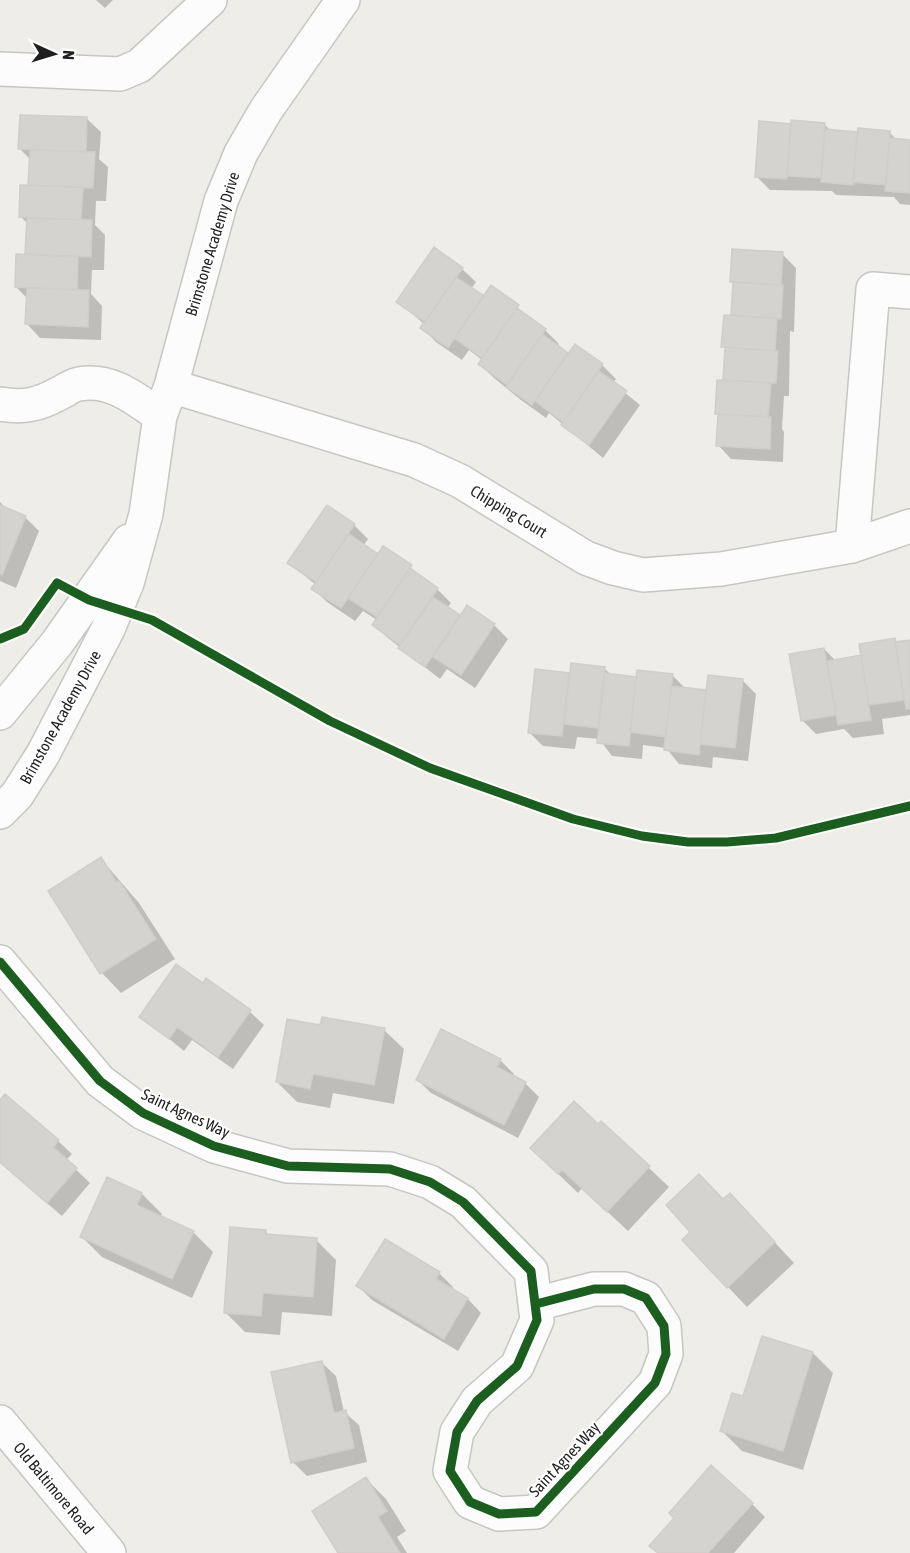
<svg xmlns="http://www.w3.org/2000/svg" width="910" height="1553" font-family="'Asap Condensed',sans-serif">
<style>
.shadow{fill:#0003}
.building{fill:#d5d3cf;stroke:#d1cec9;stroke-width:1.5}
.lines{fill:none;stroke-linecap:round;stroke-linejoin:round}
.minor-casing{stroke:#c6c6c4;stroke-width:36}
.minor{stroke:#fcfcfc;stroke-width:33}
.cycleway-casing{stroke:#fff;stroke-width:13}
.cycleway{stroke:#1b5e20;stroke-width:9}
.labels{text-anchor:middle;dominant-baseline:central;stroke-width:4.5;stroke-linejoin:round;paint-order:stroke}
.street-label{font-size:16px;fill:#1f1f1f;stroke:#fff}
</style>
<rect width="100%" height="100%" fill="#eeede8"/>
<path class="shadow" d="M96,0H113L105,8Z
M87,119L101,132L99,159L108,167L106,201H96L95,225L105,235L104,270H92L91,294L102,306L101,340L40,338L27,324L28,299L16,287L26,256L28,224L20,216L30,186L31,160L19,148Z
M760,123L824,124L831,131L890,133L897,140L910,141V205L900,204L894,197L836,195L832,191L770,190L756,176Z
M733,251L782,254L796,268L794,332L790,331L789,396H784L782,429L784,432L783,462L731,459L718,445L727,350L723,346L733,317Z
M462,269L476,282L471,289L484,298L491,287L545,330L559,344L556,347L568,355L575,346L602,365L616,379L613,383L640,405L603,458L549,413L546,418L521,400L494,378L480,364L482,360L469,350L462,360L436,342L422,328L425,325L398,301Z
M0,502L8,511L25,517L39,531L16,588L0,581Z
M327,507L354,525L368,539L363,546L378,556L383,548L437,589L451,603L447,608L460,617L494,625L508,639L475,688L447,669L440,679L388,638L374,625L377,620L363,611L355,621L327,602L313,588L316,585L289,563Z
M895,640L898,643L910,641V715L882,719L884,734L853,738L844,729L816,734L802,720L824,649L836,661L863,657Z
M604,668L612,676L637,679L672,675L686,689L708,692L743,681L756,694L748,761L713,757L712,768L679,764L666,748L643,745L642,759L612,756L599,739L577,737L575,749L543,746L529,732L536,671L571,674Z
M101,859L139,903L175,959L121,993L102,973L50,891Z
M207,980L250,1012L264,1025L233,1069L192,1040L184,1051L141,1016L203,985Z
M321,1026L384,1030L404,1049L394,1104L333,1093L330,1108L297,1102L277,1082Z
M442,1031L500,1060L514,1074L513,1077L525,1083L539,1097L518,1138L431,1093L417,1079Z
M0,1103L58,1141L72,1154L66,1160L90,1183L62,1216L0,1163Z
M602,1123L669,1187L628,1231L582,1188L578,1193L552,1168Z
M142,1194L162,1214L160,1217L193,1232L213,1252L192,1298L102,1257L82,1237Z
M723,1201L749,1215L794,1263L747,1307L728,1287L693,1232Z
M265,1231L270,1236L316,1240L336,1260L332,1316L282,1312L280,1335L245,1332L225,1312Z
M385,1241L439,1273L453,1287L452,1289L468,1299L481,1313L458,1351L372,1300L358,1286Z
M763,1338L813,1353L833,1373L803,1470L742,1451L722,1431L744,1398Z
M322,1363L336,1376L344,1412L359,1425L367,1462L307,1476L293,1462Z
M366,1479L386,1499L406,1531L397,1537L407,1553H340Z
M752,1504L765,1517L734,1553H659Z"/>
<path class="building" d="M20,115L87,117L86,152L18,149Z
M791,120L825,123L821,178L787,176Z
M759,121L791,124L787,179L755,177Z
M858,128L890,131L886,185L853,182Z
M825,129L857,132L853,185L821,182Z
M890,138L910,140V193L885,191Z
M30,150L95,152L93,188L28,185Z
M20,185L83,187L81,220L19,217Z
M27,218L92,220L91,257L25,254Z
M434,247L463,268L425,322L396,302Z
M732,249L783,252L781,285L730,282Z
M16,254L78,257L77,290L15,287Z
M456,277L484,296L448,348L420,328Z
M733,282L783,285L781,319L731,315Z
M491,285L519,305L482,358L454,338Z
M27,288L89,290L88,327L25,324Z
M517,308L546,329L507,385L478,364Z
M724,315L777,318L775,351L721,347Z
M542,334L568,353L532,405L506,387Z
M575,344L603,364L563,422L535,401Z
M725,347L778,351L776,383L723,380Z
M599,371L627,391L589,445L561,425Z
M717,380L771,383L768,417L715,414Z
M718,414L771,417L770,449L716,446Z
M0,505L26,516L2,575L0,574Z
M327,505L355,524L316,582L287,563Z
M349,534L378,554L341,608L311,589Z
M383,546L412,565L377,617L348,598Z
M410,568L438,588L400,645L372,625Z
M433,597L460,615L425,667L398,648Z
M467,605L495,624L461,675L433,657Z
M895,638L904,700L869,705L859,644Z
M910,640V709H906L895,642Z
M824,648L836,715L801,721L789,654Z
M861,655L871,720L838,725L827,661Z
M571,663L605,667L598,728L564,724Z
M535,669L569,673L562,736L528,733Z
M637,670L673,674L665,737L630,732Z
M605,673L636,677L629,746L597,743Z
M708,675L743,679L735,748L700,744Z
M671,686L706,690L699,755L664,750Z
M101,857L116,882L119,881L156,939L100,974L48,891Z
M176,964L203,983L206,978L251,1010L218,1057L177,1027L169,1039L139,1017Z
M322,1017L385,1028L374,1085L313,1074L310,1089L276,1082L287,1019L320,1025Z
M441,1029L501,1059L497,1067L526,1082L504,1125L416,1080Z
M5,1094L59,1140L53,1147L77,1168L47,1203L0,1162V1100Z
M574,1101L598,1124L601,1121L650,1166L607,1212L562,1170L558,1174L530,1148Z
M699,1174L723,1199L730,1193L775,1242L727,1288L682,1240L690,1232L666,1205Z
M107,1177L142,1193L137,1205L194,1231L172,1279L80,1237Z
M230,1227L266,1230V1234L317,1238L313,1297L263,1293L261,1316L224,1313Z
M385,1239L440,1272L436,1279L468,1298L444,1339L356,1286Z
M762,1336L813,1352L783,1451L720,1431L732,1393L743,1396Z
M322,1361L334,1413L346,1410L354,1448L291,1463L271,1372Z
M711,1465L753,1503L708,1553H658L649,1546L674,1518L669,1513Z
M366,1477L387,1511L378,1517L400,1553H338L312,1511Z"/>
<g class="lines">
<g class="minor-casing">
<path id="minor" d="M0,69L120,74L139,66L210,0
M171,386L414,460L460,481L586,558L613,568L643,575L721,569L852,546L910,526
M0,404C23,408 38,405 58,394C65,391 72,385 79,384C111,378 136,399 160,416
M852,546L873,289L910,292
M0,713L57,643L129,541
M0,812L17,795L43,754L108,629L127,583L146,514L160,416L171,386L221,201L241,153L266,110L343,0
M0,962L100,1081L143,1113L214,1146L288,1166L390,1169L430,1182L463,1202L531,1271L537,1320L517,1366L477,1401L457,1432L450,1471L470,1502L499,1514L536,1512L655,1383L666,1354L664,1326L646,1298L624,1289H594L536,1304
M0,1422L109,1553"/>
</g>
<use href="#minor" class="minor"/>
<g class="cycleway-casing">
<path id="cycleway" d="M0,639L24,629L57,583L89,600L152,620L330,721L430,768L573,819L642,836L688,842H727L776,838L910,806
M0,962L100,1081L143,1113L214,1146L288,1166L390,1169L430,1182L463,1202L531,1271L537,1320L517,1366L477,1401L457,1432L450,1471L470,1502L499,1514L536,1512L655,1383L666,1354L664,1326L646,1298L624,1289H594L536,1304"/>
</g>
<use href="#cycleway" class="cycleway"/>
</g>
<g class="labels">
<g class="street-label">
<text transform="translate(212 244) rotate(-73)">Brimstone Academy Drive</text>
<text transform="translate(509 511) rotate(31)">Chipping Court</text>
<text transform="translate(60 717) rotate(-61)">Brimstone Academy Drive</text>
<text transform="translate(186 1113) rotate(25)">Saint Agnes Way</text>
<text transform="translate(564 1459) rotate(-47)">Saint Agnes Way</text>
<text transform="translate(54 1488) rotate(50)">Old Baltimore Road</text>
</g>
</g>
<g transform="translate(54 54) rotate(94)" stroke="#ffffff" stroke-width="4.5" paint-order="stroke">
<path d="M0-4.5L10 22L0 15L-10 22Z" fill="#1f1f1f"/>
<text y="-9" font-size="16" font-weight="bold" text-anchor="middle" fill="#1f1f1f">N</text>
</g>
</svg>
